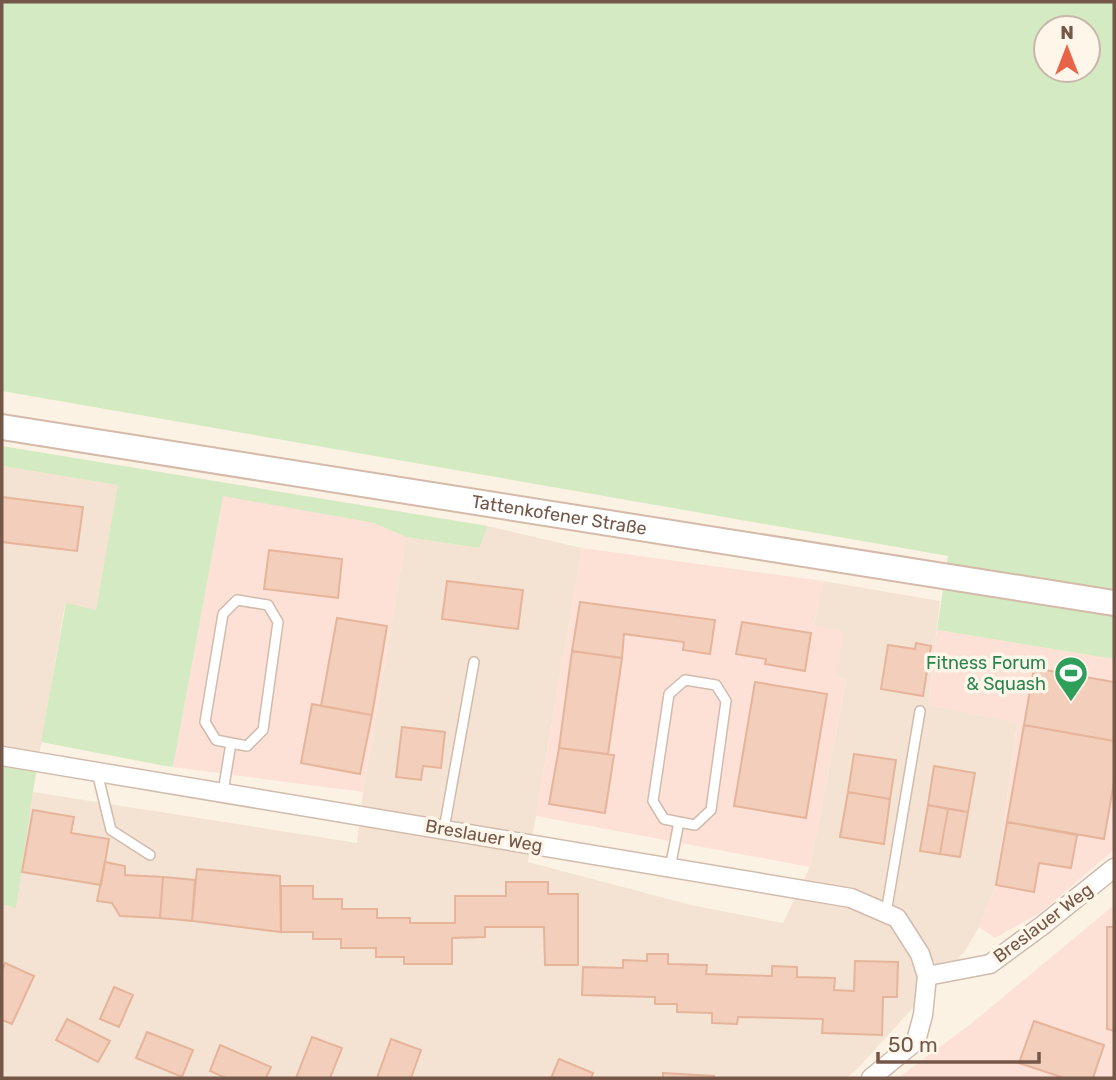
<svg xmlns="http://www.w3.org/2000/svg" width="1116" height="1080" font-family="Rubik,sans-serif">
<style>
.residential{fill:#f4e3d2}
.commercial{fill:#fde1d7}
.green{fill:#d4eac2;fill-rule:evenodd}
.building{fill:#f2cebb;stroke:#e5b49b;stroke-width:2}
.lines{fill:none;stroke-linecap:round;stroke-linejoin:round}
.service-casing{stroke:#d0bbad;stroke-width:12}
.minor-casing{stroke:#d0bbad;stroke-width:21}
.secondary-casing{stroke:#d3baaa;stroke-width:28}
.service{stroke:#fff;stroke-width:9}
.minor{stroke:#fff;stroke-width:18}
.secondary{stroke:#fff;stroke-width:24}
.labels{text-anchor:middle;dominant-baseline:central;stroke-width:7;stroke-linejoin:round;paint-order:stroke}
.street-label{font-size:18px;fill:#755749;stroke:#fff6ea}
.leisure-label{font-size:18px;fill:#27864d;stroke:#fff6ea;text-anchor:end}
</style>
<rect width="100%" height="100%" fill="#fcf2e4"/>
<path class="residential" d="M2,466L119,485L96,610L65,604L33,792L357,843L363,792L406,537L479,548L488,526L582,548L528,862L691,905L783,923L810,867L846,680L836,678L814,626L823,581L940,601L928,705L1017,722L996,885L979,927L965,951L858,1068L846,1078H2Z"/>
<path class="commercial" d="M223,495L374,523L406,537L363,792L173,767Z
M582,548L823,581L814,625L844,632L836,677L846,679L810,867L536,816Z
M937,630L1114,659V850L1041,912L995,938L979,927L996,885L1017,723L928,705Z
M1114,905V1078H898L972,1023Z"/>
<path class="green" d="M2,2H1114V659L937,630L948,556L2,391ZM1046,28H1088V70H1046Z
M2,446L488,526L479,548L406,537L374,523L223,496L173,767L165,766L41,742L66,603L96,610L118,485L2,466Z
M2,765L36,770L16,908L2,904Z"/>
<path class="building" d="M2,497L83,507L77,551L2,542Z
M269,550L342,559L338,598L264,589Z
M447,581L523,590L518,629L442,619Z
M580,602L715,620L710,654L683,650L684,642L624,634L622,658L572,651Z
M337,618L387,626L372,715L321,706Z
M742,622L811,633L805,671L765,664L766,659L736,654Z
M916,643L931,646L923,696L881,689L888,645L915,649Z
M572,651L622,658L608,754L559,748Z
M1034,668L1114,682V741L1024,725Z
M755,682L827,694L806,818L734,806Z
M312,704L372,715L360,774L301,763Z
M1024,725L1114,741V782L1104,839L1007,822Z
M402,727L445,732L441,768L423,766L421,780L396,777Z
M559,748L614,755L605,813L549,804Z
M854,754L896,760L890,799L848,792Z
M934,766L975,773L968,812L928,805Z
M848,792L890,799L884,844L840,837Z
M928,805L948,809L940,854L920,851Z
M948,809L968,812L960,857L940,854Z
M33,810L74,817L71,833L109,839L101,885L22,872Z
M1007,822L1077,835L1071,868L1039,863L1034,892L996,885Z
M105,862L125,866V875L163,877L160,918L120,916L112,903L97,901Z
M197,869L280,876L281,932L192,921Z
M163,877L195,880L192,921L160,918Z
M506,882H548V894H578V965H545L544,927H485V937L452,938V964H404V957H376V948H341V939H313V932H281V886H313V899H342V909H377V918H410V923H455V896H506Z
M1107,927H1114V1031L1107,1029Z
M647,954H668V964L707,965L706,974L772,976V966L797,967V977L835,978L834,990L854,991L855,961L898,962L897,997H883L882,1035L822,1033L823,1019L738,1017L737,1024L712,1023V1013L677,1012V1004H655V997L582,995L583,967L623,968V960L647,961Z
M5,963L34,976L12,1024L2,1020V970Z
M114,987L133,995L119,1027L100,1019Z
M67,1019L110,1041L98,1062L56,1040Z
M1034,1021L1104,1045L1093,1078H1064L1019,1063Z
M147,1032L193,1050L182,1077L136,1058Z
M312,1037L342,1048L330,1078H296Z
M391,1039L421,1050L411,1078H377Z
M220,1045L271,1067L266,1078H226L210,1071Z
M559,1059L593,1073L591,1078H551Z
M663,1073L714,1076V1078H663Z"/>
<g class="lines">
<g class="service-casing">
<path id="service" d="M97,772L111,830L150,855
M223,792L231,743L247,746L263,730L278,622L268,605L237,600L223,614L205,722L216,740L231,743
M444,829L474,662
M670,868L679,822L695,825L711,810L726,701L716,685L685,680L669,694L653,801L664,819L679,822
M886,913L920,711"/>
</g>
<g class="minor-casing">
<path id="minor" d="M2,756L851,898L897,918L920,954L927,976L923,1015L916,1041L871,1078
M927,976L990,964L1043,925L1114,868"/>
</g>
<g class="secondary-casing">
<g id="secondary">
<path id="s1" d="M2,427L1114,603"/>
</g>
</g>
<use href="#service" class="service"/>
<use href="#minor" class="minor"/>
<use href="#secondary" class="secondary"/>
</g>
<defs>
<g id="stadium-pin" transform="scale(1.75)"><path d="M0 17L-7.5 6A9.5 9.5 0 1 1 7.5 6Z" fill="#2e9e5b" stroke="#fff6ea"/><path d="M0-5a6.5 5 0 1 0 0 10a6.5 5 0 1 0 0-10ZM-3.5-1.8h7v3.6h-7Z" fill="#fff"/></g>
</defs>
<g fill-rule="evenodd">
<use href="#stadium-pin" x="1071" y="673"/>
</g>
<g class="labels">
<g class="street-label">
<text stroke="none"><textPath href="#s1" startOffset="564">Tattenkofener Straße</textPath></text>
<text transform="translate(484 836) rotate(10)">Breslauer Weg</text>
<text transform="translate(1043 923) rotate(-37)">Breslauer Weg</text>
</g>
<g class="leisure-label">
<text x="1046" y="663">Fitness Forum<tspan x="1046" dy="21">&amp; Squash</tspan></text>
</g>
</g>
<rect width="1116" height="1080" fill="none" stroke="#755749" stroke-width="7"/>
<g transform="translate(1067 49)"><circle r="33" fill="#fff6ea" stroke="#c8b6aa" stroke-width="2"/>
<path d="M0-5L12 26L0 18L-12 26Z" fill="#e86347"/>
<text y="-10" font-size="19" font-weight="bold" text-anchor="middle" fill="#755749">N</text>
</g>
<path d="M878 1052v10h161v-10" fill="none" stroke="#755749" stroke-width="3.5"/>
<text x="888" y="1052" font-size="21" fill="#755749" stroke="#fff6ea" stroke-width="5" paint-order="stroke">50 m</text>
</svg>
